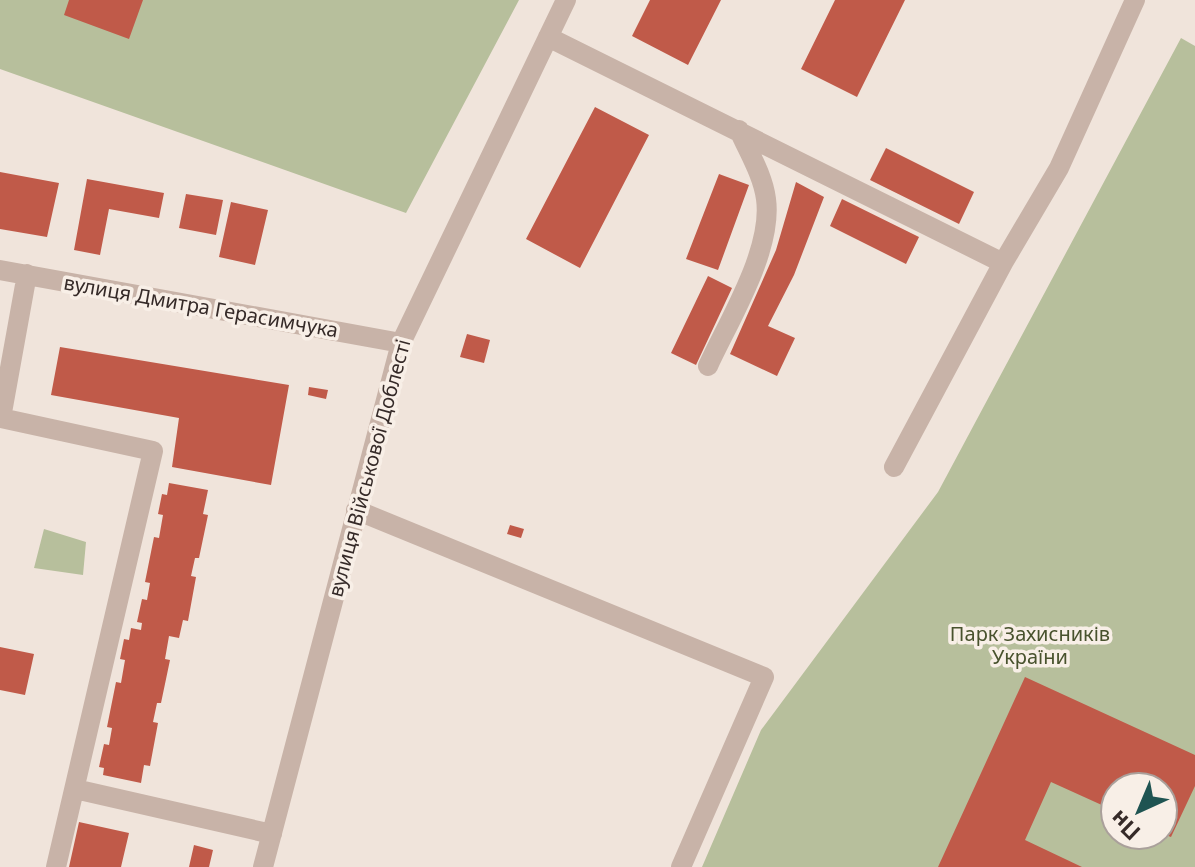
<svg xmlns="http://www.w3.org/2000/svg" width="1195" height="867" font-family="'Noto Sans',sans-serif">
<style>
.green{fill:#b7bf9c;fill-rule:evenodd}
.building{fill:#c05a49}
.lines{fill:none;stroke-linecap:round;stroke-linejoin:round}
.minor{stroke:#c8b3a8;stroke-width:20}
.labels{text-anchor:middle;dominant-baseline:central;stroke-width:7;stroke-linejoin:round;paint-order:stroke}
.street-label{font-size:20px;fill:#352a28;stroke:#f8efe7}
.park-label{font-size:20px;fill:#48522d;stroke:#f8efe7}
</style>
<rect width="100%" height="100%" fill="#f0e4db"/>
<path class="green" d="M0,0H519L406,213L0,69Z
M1181,38L1195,46V867H702L761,730L938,492ZM1115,787H1163V835H1115Z
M44,529L86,542L83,575L34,568Z"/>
<path class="building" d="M69,0H143L129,39L64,15Z
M650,0H721L688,65L632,36Z
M835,0H905L857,97L801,69Z
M595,107L649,135L580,268L526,239Z
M886,148L974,192L959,224L870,180Z
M0,172L59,183L47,237L0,229Z
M719,174L749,185L718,270L686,259Z
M87,179L164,193L159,218L109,209L100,255L74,250Z
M796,182L824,197L794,275L768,326L795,338L777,376L730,354L776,250Z
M186,194L223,200L216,235L179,228Z
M842,199L919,237L906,264L830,226Z
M231,202L268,210L255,265L219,257Z
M708,276L732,288L696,365L671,353Z
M467,334L490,340L484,363L460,357Z
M60,347L289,385L271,485L172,467L179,418L51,395Z
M309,387L328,390L326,399L308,395Z
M169,483L208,490L203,514L208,515L199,558H195L191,576L196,577L188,621L183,620L179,638L169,636L165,659L170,660L161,703H157L153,722L158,723L150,766L144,765L141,783L103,775L104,768L99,767L104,744L109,745L112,728L107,727L116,682L121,683L125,660L120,659L124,639L129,640L131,628L141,630L142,623L137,622L142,599L147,600L150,583L145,582L154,537L159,538L163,515L158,514L162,494L167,495Z
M510,525L524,529L521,538L507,534Z
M0,647L34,654L25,695L0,690Z
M1025,677L1195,755V786L1171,837L1163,834V787H1115V811L1051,782L1025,840L1082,867H938Z
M79,822L129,833L121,867H69Z
M194,845L213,850L209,867H189Z"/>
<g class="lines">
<path class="minor" d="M548,37L1003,263
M0,270L401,343
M27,274L1,418L153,451L56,867
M708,366C729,320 773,250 766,199C763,175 748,151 739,130
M894,467L1003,263L1059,168L1135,0
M356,510L764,677L681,867
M75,789L272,834
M263,867L401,343L566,0"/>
</g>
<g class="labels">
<g class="street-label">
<text transform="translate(201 306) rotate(10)">вулиця Дмитра Герасимчука</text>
<text transform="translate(369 468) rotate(-75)">вулиця Військової Доблесті</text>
</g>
<g class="park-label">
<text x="1030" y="633">Парк Захисників<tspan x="1030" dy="23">України</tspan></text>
</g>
</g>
<g transform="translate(1139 811) rotate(224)"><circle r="38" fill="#f8efe7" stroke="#aaa09b" stroke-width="2"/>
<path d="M0-6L14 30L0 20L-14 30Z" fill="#1f5452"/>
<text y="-12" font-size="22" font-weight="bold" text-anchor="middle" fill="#352a28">Пн</text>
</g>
</svg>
